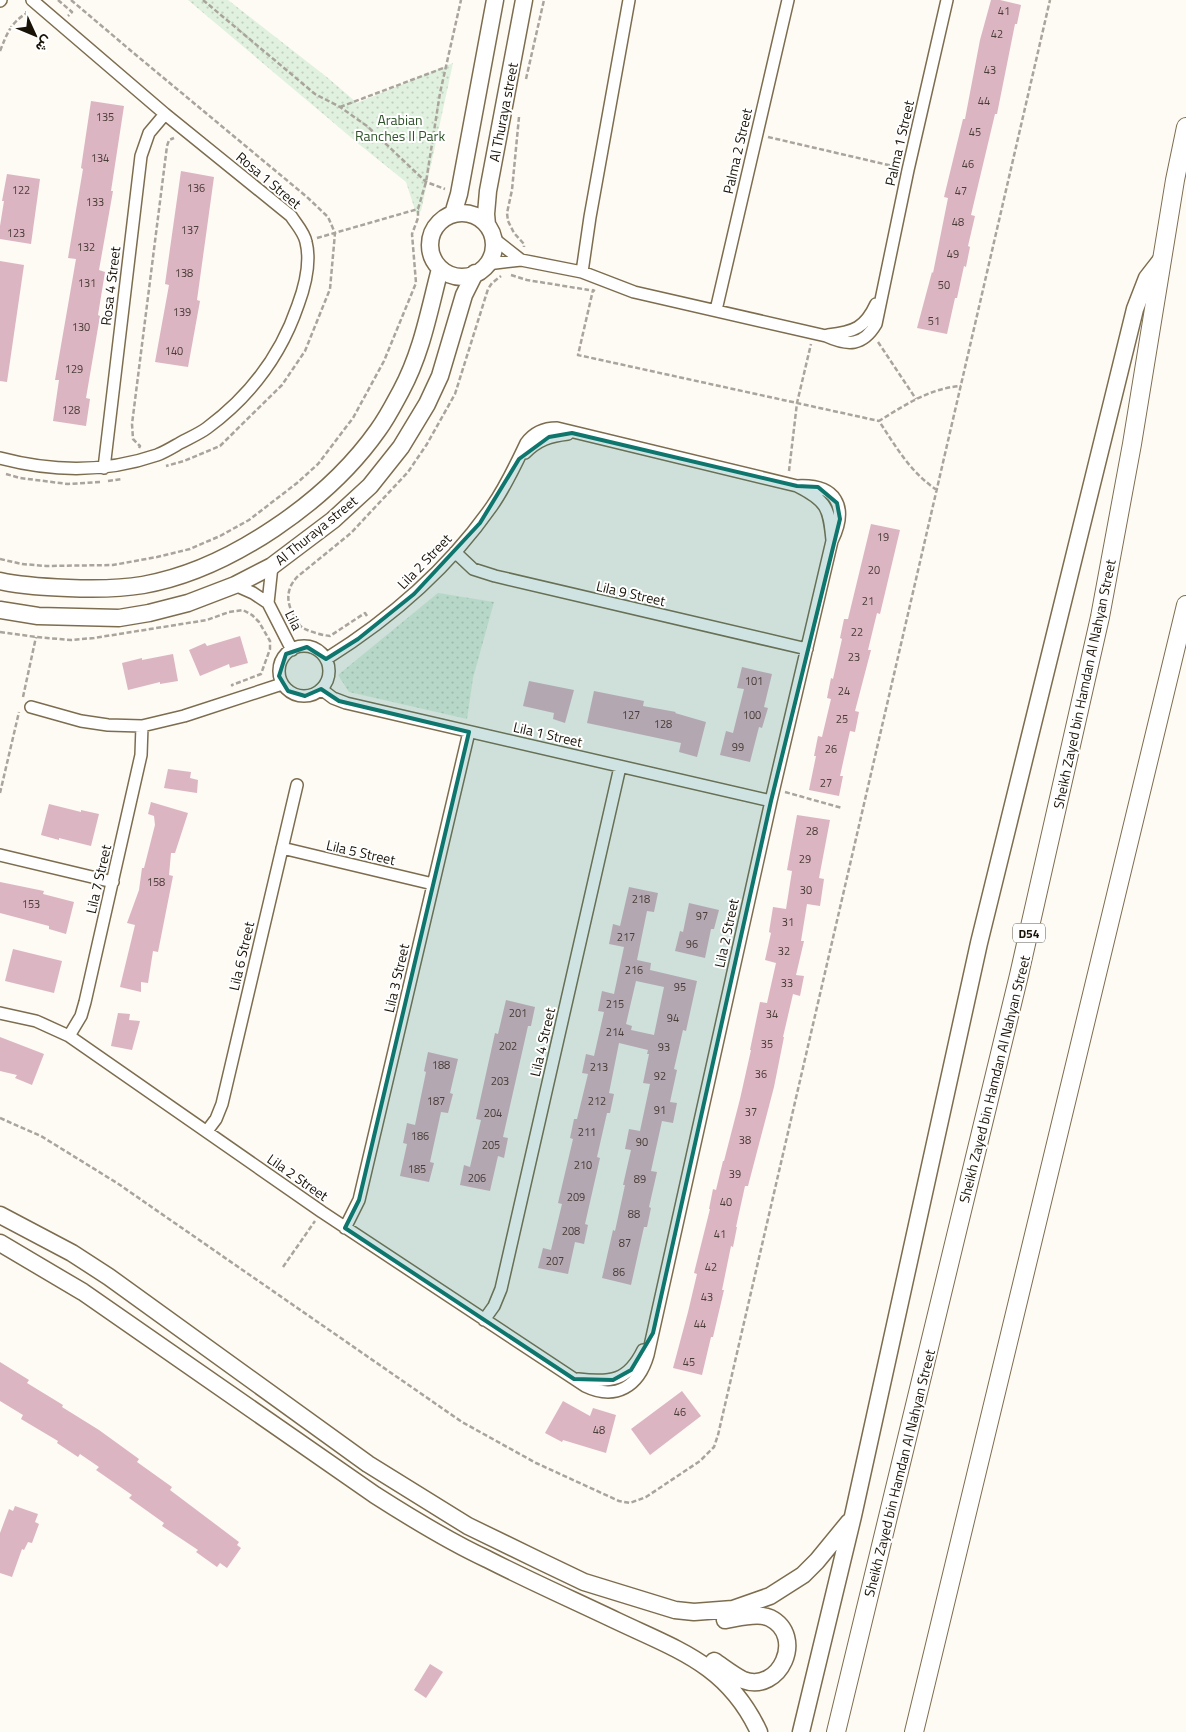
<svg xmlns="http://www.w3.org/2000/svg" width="1186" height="1732" font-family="'Titillium Web',Vazirmatn,sans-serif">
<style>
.grass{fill:url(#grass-dots)}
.building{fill:#dcb5c3;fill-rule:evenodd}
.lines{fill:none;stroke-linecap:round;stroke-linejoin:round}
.street-casing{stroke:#7d6d4f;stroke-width:14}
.secondary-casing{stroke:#7d6d4f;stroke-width:19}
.primary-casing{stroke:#7d6d4f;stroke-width:20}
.path{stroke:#a9a59c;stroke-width:2.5;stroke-dasharray:5 2.5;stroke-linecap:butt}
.street{stroke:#fff;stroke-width:11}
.secondary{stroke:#fff;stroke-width:16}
.primary{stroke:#fff;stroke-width:18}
.marked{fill:#0f766e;fill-opacity:0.2;stroke:#0f766e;stroke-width:4;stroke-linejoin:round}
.labels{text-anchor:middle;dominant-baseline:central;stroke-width:4;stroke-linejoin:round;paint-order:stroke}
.number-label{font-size:11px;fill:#4a3c36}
.shield{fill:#fff;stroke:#5e5a51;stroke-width:1}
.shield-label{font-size:12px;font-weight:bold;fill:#191307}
.street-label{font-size:14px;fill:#191307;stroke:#fff}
.park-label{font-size:14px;fill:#2f532a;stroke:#fff}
</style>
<defs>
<pattern id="grass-dots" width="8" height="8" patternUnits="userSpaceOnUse" patternTransform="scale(1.25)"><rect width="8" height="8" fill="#e1f1df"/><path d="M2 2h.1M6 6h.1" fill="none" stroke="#c0cebe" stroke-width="1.8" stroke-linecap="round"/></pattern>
</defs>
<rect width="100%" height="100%" fill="#fefaf4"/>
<path class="grass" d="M188,0H228L328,78L357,103L453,63L421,211L416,213L406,182L360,145Z
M438,593L494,602L473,678L467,719L349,692L338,675Z"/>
<path class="building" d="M991,0H1000L1021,5L1017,24H1015L997,114H995L971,215L975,216L968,246L970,247L966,267L964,266L957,298H955L947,334L917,328L932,272L933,273L948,198L944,197L963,119H965L980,40Z
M91,101L124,106L111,191H113L99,270L105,272L98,315L100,316L86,398L90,399L86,426L53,421L59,380H55L76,259L68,258L83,169L81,168Z
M181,171L214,177L197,300L200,301L188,367L155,362L169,285L165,284Z
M7,174L40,179L31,244L0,239V226L4,201H2Z
M0,261L24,265L7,382L0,381Z
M871,524L900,530L880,614L877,613L868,650H871L855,711L859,712L855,732L850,731L840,776H843L839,796L809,790L816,756H814L818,736L822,737L831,699L827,698L831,678L833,679L842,639L840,638L844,619H848Z
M240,636L248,663L230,668L229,664L200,676L189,650L205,643L207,646Z
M173,654L178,681L160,684V682L128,690L122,663L142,658V660Z
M742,667L772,674L764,707L768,708L762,728L759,727L750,762L720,755L726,731L733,733L744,689L737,688Z
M529,681L574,690L565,723L553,719L554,713L523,706Z
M594,691L644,701L643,706L676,712L675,713L706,722L697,757L679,752L681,743L587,723Z
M168,769L191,772L190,778L198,780L197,793L164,788Z
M151,802L188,813L175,853H171L169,875L173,876L158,952L153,951L148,983L141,982V992L120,987L135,925L127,923L139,890L142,868H144L155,825L154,816L148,814Z
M49,804L81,812V810L99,814L91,846L59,838V840L41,835Z
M797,815L830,820L819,878L824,879L820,906L807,904L801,941H804L796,975L804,976L800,996L793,994L783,1037H784L774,1087L748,1186H745L736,1227H737L733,1247L731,1246L722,1290H724L713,1337H711L702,1375L673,1368L688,1312L697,1274L694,1273L710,1209H709L713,1189L716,1190L723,1161H724L740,1099L751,1050H750L760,1002L767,1003L776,963L765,960L771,933L769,932L773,907L786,909L792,871L787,870Z
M0,882L44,891L43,894L74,902L66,934L49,929V926L0,913Z
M629,887L658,893L654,912L647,911L637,960L651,963L650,970L697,981L686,1031L683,1030L674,1069L677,1070L670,1102L677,1103L673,1123L662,1121L651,1171L657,1172L649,1207L651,1208L647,1227H644L631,1285L602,1278L613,1230L615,1231L625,1185H623L631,1150L625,1149L629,1129L640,1131L650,1084L643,1083L649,1054H647L648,1050L619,1043L609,1093L614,1094L610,1113H607L597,1157L600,1158L585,1224L588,1225L584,1244L575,1242L568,1274L538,1268L543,1248L551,1250L562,1204L558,1203L573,1139L570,1138L574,1119H577L588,1074L582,1073L586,1054L594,1056L604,1012L598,1011L602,991L614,994L624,947L609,944L613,924L620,926ZM636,981L664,987L654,1035L631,1030L632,1026L626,1024Z
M689,903L719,910L714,929H711L705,958L675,951L680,931L683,932Z
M13,949L62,961L54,993L5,981Z
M506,1000L535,1007L531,1026H528L503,1137L508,1138L504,1158L498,1156L490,1191L460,1185L464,1165L470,1167L481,1120L476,1119L495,1033L498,1034Z
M118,1013L130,1014L129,1020L140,1021L132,1050L111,1046Z
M0,1037L44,1054L32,1085L15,1078L17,1075L0,1071Z
M428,1052L458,1059L450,1093L453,1094L448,1113L441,1112L430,1162L434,1163L429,1182L400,1176L407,1144L403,1143L407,1123L415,1125L426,1072L424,1071Z
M0,1362L29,1380L27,1383L63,1405L62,1407L99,1430L139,1459L137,1462L172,1487L170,1490L239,1542L237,1545L241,1548L227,1568L220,1563L217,1567L196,1552L198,1550L162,1526L164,1523L129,1498L132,1495L96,1470L99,1467L80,1454L78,1457L57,1443L58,1441L21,1419L23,1415L0,1401Z
M682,1391L701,1416L650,1455L631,1429Z
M563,1401L590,1416L593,1408L616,1415L606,1453L563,1440L562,1442L545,1433Z
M15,1506L38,1514L35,1522L39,1524L32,1543L28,1542L24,1550L22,1549L12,1577L0,1573V1533L9,1509L13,1511Z
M430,1664L443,1672L426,1698L414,1690Z"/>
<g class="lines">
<g class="street-casing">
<path id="street" d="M0,1L1,0
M493,238L521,260
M487,264L521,260L582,272L634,292L826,336C848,346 863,346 876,324L908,170L947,0
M582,272L590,217L629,0
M716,310L788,0
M828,335C854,332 865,328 876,304
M525,453C538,440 550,436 568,434
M0,458C53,472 105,473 157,455C165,452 173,447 180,443C189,438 199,434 207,428C249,397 281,355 298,305C305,286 311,262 306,242C304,232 296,224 291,216L165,114L32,0
M104,468L141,156L149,133L165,114
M455,552L473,569L495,576L807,649
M235,585L253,593L268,603L292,650
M268,603L272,566
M279 671a25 25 0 1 1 50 0a25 25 0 1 1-50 0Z
M326,659C390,619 448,569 492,506C506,486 516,464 526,443C534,432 544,428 557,428L797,486C827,501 829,508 832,540
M321,689L333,698L346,703L771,801
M31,707L81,721L108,725L142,726L184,716L282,684
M282,848L433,884
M0,855L113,882
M0,1013L36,1021L69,1036L322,1212L585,1386C616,1401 639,1386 648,1355L771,801L832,541C849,506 836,484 797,486
M69,1036L81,1016L85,1002L141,755L142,726
M207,1131L216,1119L222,1104L297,785
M345,1228L359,1200L469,732
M484,1320L494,1306L501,1289L620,767
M578,1379C611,1383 628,1381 643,1350"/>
</g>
<g class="secondary-casing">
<path id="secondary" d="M430 245a32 32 0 1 1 64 0a32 32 0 1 1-64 0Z
M453,214L459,194L495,0
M487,225L486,214L488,191L524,0
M0,581C22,586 45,587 68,588C92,589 119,589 143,585C229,570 328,501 378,430C387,418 394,404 401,391C422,352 429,311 440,269
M0,610L38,616L119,618L149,613L188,603L235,585L272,566L333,520L370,486L401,447L427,404L440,376L464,295L475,273
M0,1215L72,1253L109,1277L368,1464L468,1526L538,1560L584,1582L675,1610L694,1612L733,1609L770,1596L803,1575L817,1561L849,1522
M0,1243L83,1292L375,1495C411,1518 448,1541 487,1559C530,1581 573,1600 617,1621C678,1650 728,1665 759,1732
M714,1661C723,1667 733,1675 743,1680C780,1694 806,1636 770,1618C758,1612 738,1618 725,1620
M801,1732L853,1516L979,943L1135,309L1147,278L1161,260"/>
</g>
<g class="primary-casing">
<path id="primary" d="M836,1732L1019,975L1100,617L1132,444L1175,180L1186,127
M914,1732L1186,605"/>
</g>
<path class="path" d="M58,0L72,12L68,16
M71,0L136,55L307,197L328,217L335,233L330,289L305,351L282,385L220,446L184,461L166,466
M203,0L315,94L340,107L367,126L426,182L445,189
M0,51C7,34 10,23 27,13L26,11
M526,79L544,0
M340,107L446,67
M519,117L512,190L507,213L508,221L514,233L524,244V247
M768,137L897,167
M317,238L418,209L426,182L440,93L461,0
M511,275L527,280L589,290
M595,291L593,290L578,355L879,421
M878,342L916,399
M139,448L140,446L133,439L132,424L167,146L169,140L174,138
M789,471L797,403L811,344
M6,474L20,478L68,484L100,482
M108,481L122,479
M937,490C911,473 896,447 879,421C905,405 930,388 961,386
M0,559L22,564L46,566L113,565L157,557L190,549L220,536L249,520L297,483L318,464L353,418L384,361L416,283L412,234L418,218V209
M367,616L365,613L330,636C321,635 311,632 303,628C299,626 297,620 294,616C286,602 286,589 297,577L351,533L408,472L427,444L455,394L488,289L492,283L501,276
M0,632L36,637L71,640L94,638L207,620L229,612L243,610L252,615L259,622L270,641V649L261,674L232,685L233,686
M23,697L36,637
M785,792L842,808
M0,793L19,712
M0,1118L41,1136L117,1183L462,1422L536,1463L619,1501L630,1503L646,1497L700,1461L714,1447L718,1435L1050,0
M283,1267L315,1221"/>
<use href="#street" class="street"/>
<use href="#secondary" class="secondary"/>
<use href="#primary" class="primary"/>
</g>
<path class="marked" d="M572,433L797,486L818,487L837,503L840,519L771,801L653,1333L631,1370L613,1380L574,1379L345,1228L359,1200L469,732L339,701L321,689L305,696L288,691L279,676L286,654L307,647L326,659L358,639L414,594L480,523L519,459L549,437Z"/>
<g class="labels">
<g class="number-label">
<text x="1004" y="11">41</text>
<text x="997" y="34">42</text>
<text x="990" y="70">43</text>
<text x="984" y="101">44</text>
<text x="105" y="117">135</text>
<text x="975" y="132">45</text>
<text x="100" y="158">134</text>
<text x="968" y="164">46</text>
<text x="196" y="188">136</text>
<text x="21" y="190">122</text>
<text x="961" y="191">47</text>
<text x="95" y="202">133</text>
<text x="958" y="222">48</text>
<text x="190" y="230">137</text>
<text x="16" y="233">123</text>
<text x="86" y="247">132</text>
<text x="953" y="254">49</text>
<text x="184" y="273">138</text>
<text x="87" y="283">131</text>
<text x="944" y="285">50</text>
<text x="182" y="312">139</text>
<text x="934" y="321">51</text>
<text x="81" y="327">130</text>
<text x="174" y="351">140</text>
<text x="74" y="369">129</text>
<text x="71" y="410">128</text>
<text x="883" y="537">19</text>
<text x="874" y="570">20</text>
<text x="868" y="601">21</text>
<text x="857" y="632">22</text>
<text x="854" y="657">23</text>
<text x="754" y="681">101</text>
<text x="844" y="691">24</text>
<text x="631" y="715">127</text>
<text x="752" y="715">100</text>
<text x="842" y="719">25</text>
<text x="663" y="724">128</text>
<text x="738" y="747">99</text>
<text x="831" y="749">26</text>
<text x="826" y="783">27</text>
<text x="812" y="831">28</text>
<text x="805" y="859">29</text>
<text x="156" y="882">158</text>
<text x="806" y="890">30</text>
<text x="641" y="899">218</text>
<text x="31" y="904">153</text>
<text x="702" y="916">97</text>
<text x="788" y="922">31</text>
<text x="626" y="937">217</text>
<text x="692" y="944">96</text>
<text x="784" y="951">32</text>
<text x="634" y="970">216</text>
<text x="787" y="983">33</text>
<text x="680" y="987">95</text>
<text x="615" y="1004">215</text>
<text x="518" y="1013">201</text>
<text x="772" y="1014">34</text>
<text x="673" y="1018">94</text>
<text x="615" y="1032">214</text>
<text x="767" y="1044">35</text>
<text x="508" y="1046">202</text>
<text x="664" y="1047">93</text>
<text x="441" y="1065">188</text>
<text x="599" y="1067">213</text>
<text x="761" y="1074">36</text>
<text x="660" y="1076">92</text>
<text x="500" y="1081">203</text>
<text x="436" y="1101">187</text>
<text x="597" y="1101">212</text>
<text x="660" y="1110">91</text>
<text x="751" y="1112">37</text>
<text x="493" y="1113">204</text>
<text x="587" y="1132">211</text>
<text x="420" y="1136">186</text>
<text x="745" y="1140">38</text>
<text x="642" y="1142">90</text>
<text x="491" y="1145">205</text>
<text x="583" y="1165">210</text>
<text x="417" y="1169">185</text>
<text x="735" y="1174">39</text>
<text x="477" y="1178">206</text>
<text x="640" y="1179">89</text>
<text x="576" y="1197">209</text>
<text x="726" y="1202">40</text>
<text x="634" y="1214">88</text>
<text x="571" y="1231">208</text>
<text x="720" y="1234">41</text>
<text x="625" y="1243">87</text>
<text x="555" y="1261">207</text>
<text x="711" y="1267">42</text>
<text x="619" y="1272">86</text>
<text x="707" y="1297">43</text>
<text x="700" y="1324">44</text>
<text x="689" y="1362">45</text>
<text x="680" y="1412">46</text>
<text x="599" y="1430">48</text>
</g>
<rect class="shield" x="1013" y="923.5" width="32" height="19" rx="4"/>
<g class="shield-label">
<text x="1029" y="933">D54</text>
</g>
<g class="street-label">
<text transform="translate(503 112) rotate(-79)">Al Thuraya street</text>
<text transform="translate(899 143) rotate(-77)">Palma 1 Street</text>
<text transform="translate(737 151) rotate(-77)">Palma 2 Street</text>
<text transform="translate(269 180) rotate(40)">Rosa 1 Street</text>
<text transform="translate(110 286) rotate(-83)">Rosa 4 Street</text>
<text transform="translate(316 530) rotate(-39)">Al Thuraya street</text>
<text transform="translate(424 561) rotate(-46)">Lila 2 Street</text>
<text transform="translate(631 593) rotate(13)">Lila 9 Street</text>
<text transform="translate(294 620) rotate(63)">Lila</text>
<text transform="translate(1084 684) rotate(-78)">Sheikh Zayed bin Hamdan Al Nahyan Street</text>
<text transform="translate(548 734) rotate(13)">Lila 1 Street</text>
<text transform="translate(361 852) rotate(13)">Lila 5 Street</text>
<text transform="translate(98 879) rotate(-77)">Lila 7 Street</text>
<text transform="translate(726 933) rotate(-78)">Lila 2 Street</text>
<text transform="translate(241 956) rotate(-77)">Lila 6 Street</text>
<text transform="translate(396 978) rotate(-77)">Lila 3 Street</text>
<text transform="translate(542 1042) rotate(-77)">Lila 4 Street</text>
<text transform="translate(994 1079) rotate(-76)">Sheikh Zayed bin Hamdan Al Nahyan Street</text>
<text transform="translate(298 1177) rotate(35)">Lila 2 Street</text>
<text transform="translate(899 1473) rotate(-76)">Sheikh Zayed bin Hamdan Al Nahyan Street</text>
</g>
<g class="park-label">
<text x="400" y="119">Arabian<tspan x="400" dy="16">Ranches II Park</tspan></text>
</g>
</g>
<g transform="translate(35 35) rotate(134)" stroke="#ffffff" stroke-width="4" paint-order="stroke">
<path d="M0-4L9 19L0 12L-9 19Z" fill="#191307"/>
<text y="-8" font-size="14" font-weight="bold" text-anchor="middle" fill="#191307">ش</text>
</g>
</svg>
